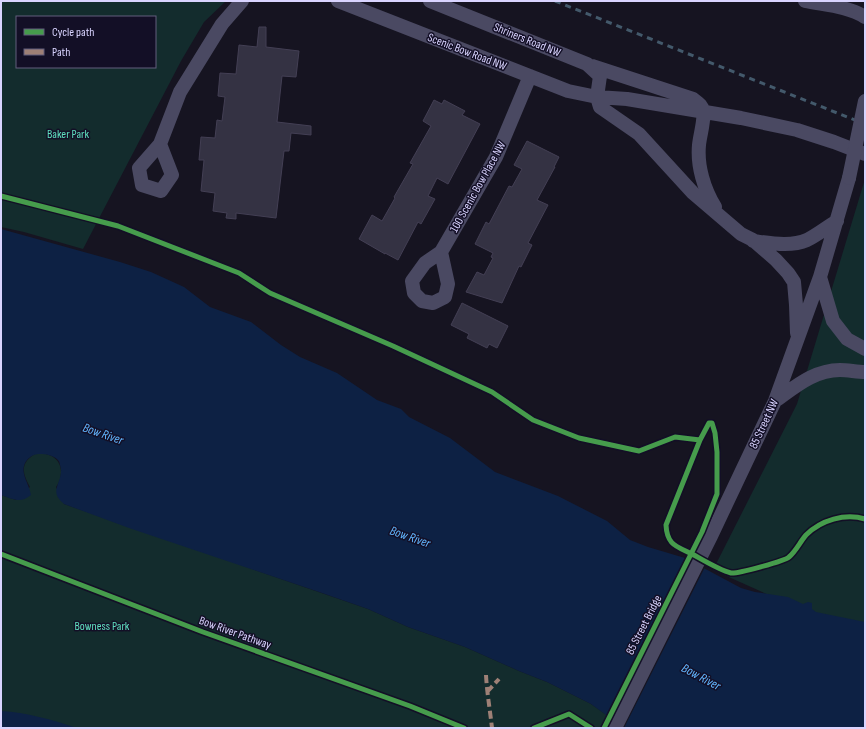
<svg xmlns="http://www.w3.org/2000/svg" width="866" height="729" font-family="'Sofia Sans Condensed',sans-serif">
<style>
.green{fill:#132c2d;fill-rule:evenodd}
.water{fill:#0d2144}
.pier{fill:#161421}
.building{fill:#343243;stroke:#433f54}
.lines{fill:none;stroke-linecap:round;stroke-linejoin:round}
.minor{stroke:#4a4962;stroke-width:14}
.rail{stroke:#43596b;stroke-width:3;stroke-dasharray:6 5;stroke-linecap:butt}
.minor-bridge{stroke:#4a4962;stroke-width:14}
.quiet{stroke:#9e8076;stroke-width:4;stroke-dasharray:8 4;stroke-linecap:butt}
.cycleway-casing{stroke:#130f26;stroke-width:8}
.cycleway{stroke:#469c4c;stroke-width:5}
.labels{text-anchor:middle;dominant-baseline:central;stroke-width:3;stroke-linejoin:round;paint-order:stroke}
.street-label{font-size:12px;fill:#d9d4ff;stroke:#130f26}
.park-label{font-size:12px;fill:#5fe0c0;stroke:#130f26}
.water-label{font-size:13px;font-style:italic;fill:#62b6ff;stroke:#130f26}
</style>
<rect width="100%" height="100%" fill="#161421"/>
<path class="green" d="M1,1H226L204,22L181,61L83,249L24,232L1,227ZM17,17H155V67H17Z
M865,179V638L713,570L797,404Z
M35,454C39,454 45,453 49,455C63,460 64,476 56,487L64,504L368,609L408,627L465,647L519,671L547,682L591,704L625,728H1V495L16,500L30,487C22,473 20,463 35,454Z"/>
<path class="water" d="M1,229L120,262L151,272L184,287L210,307L251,322L281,345L300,357L337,373L377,400L401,409L409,417L450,438L495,472L558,496L607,521L630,540L648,547L685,558L741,588L755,592L788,597L803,604L808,602L812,603V609L816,612L865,622V728H624L591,704L547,682L519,671L465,647L408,627L368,609L322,593L129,528L64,504C48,491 62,484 61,469C60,466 60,462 58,460C53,455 46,454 40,454C34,454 31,456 27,460C18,471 29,483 31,495C20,504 13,499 1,495Z
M1,711C26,712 52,720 77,728L1,727Z"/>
<path class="pier" d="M686,557L705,567L624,728H620L606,718Z"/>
<path class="building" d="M259,27H266V47L299,51L296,77L282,76L277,122L311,126V135L291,133L289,151H284L276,218L236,213V219L226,218L227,213L213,211L215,193L201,191L204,160H199L201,137L215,138L217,120L222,121L225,97L218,96L220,73L236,74L239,45L257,47Z
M434,100L442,104L444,100L465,111L462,115L480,124L448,184L437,178L428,196L435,199L421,224L418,222L398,260L385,253V254L359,239L372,215L382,221L395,198L394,197L413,164L410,163L431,126L423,121Z
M527,141L559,157L554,167H555L537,200L548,205L528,243L532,245L521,267L519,266L502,303L466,292L477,272L484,275L493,258L491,257L493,253L475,244L486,222L489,224L509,186L512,187L522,169L514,165Z
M462,303L508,326L497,348L489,344L487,348L467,338L469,334L451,325Z"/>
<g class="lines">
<path class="minor" d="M338,1L568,91L597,97L627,99L741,118L797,130L834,142L865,154
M430,1L587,64L600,76L597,97L600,107L639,134L693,193L741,234L753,240L776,260L788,273L794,282L796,305L797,333
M805,1C824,5 848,6 865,17
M592,66L693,99C698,103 702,105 703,111C705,119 700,135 699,145C697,166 704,189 715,207
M160,144L172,175L161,191L142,185L139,168L160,144L180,92L222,24L242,1
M753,241C770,243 791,247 807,240C817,235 827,227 837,221
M441,252L448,284L445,297L433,303L422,301L414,293L412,281L425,263L441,252L496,157L530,76
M820,277L833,321L847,339L865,349
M775,401C795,387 814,370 840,370C848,370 857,372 865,372
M615,728L711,536L775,401L820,277L849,178"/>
<path class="rail" d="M555,1L865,124"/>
<path class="minor-bridge" d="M849,178L865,101"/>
<path class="quiet" d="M486,675C487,693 490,710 492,728
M487,692L499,679"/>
<g class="cycleway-casing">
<path id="cycleway" d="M1,196L118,226L239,273L270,293L393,346L492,392L533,420L579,438L639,451L675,437L700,440
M1,554L203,632L410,706L464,728
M534,728L569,714L591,728
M604,728L702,532L717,494V452L715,433L712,423H709L700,440L666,525C667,545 676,546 692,554C703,560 719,570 731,573C737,574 785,561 789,557C796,551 800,542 806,535C821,520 845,513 865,519"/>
</g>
<use href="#cycleway" class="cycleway"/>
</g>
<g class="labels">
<g class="street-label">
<text transform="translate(527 40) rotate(22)">Shriners Road NW</text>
<text transform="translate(467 52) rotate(21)">Scenic Bow Road NW</text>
<text transform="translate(478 187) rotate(-61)">100 Scenic Bow Place NW</text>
<text transform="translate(764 424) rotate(-65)">85 Street NW</text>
<text transform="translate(644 625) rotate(-63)">85 Street Bridge</text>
<text transform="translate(235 633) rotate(20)">Bow River Pathway</text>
</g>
<g class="park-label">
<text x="68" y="134">Baker Park</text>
<text x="102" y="626">Bowness Park</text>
</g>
<g class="water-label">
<text transform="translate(103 434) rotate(19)">Bow River</text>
<text transform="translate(410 537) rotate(19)">Bow River</text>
<text transform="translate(701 677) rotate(28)">Bow River</text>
</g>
</g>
<rect width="866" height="729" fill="none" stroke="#d9d4ff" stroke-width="4"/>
<rect x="16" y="16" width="140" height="52" fill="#130f26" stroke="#625e7d"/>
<rect x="24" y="29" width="20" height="6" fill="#469c4c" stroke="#625e7d"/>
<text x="52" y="36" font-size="12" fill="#d9d4ff">Cycle path</text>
<rect x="24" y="49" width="20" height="6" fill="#9e8076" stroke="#625e7d"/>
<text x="52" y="56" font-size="12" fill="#d9d4ff">Path</text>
</svg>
